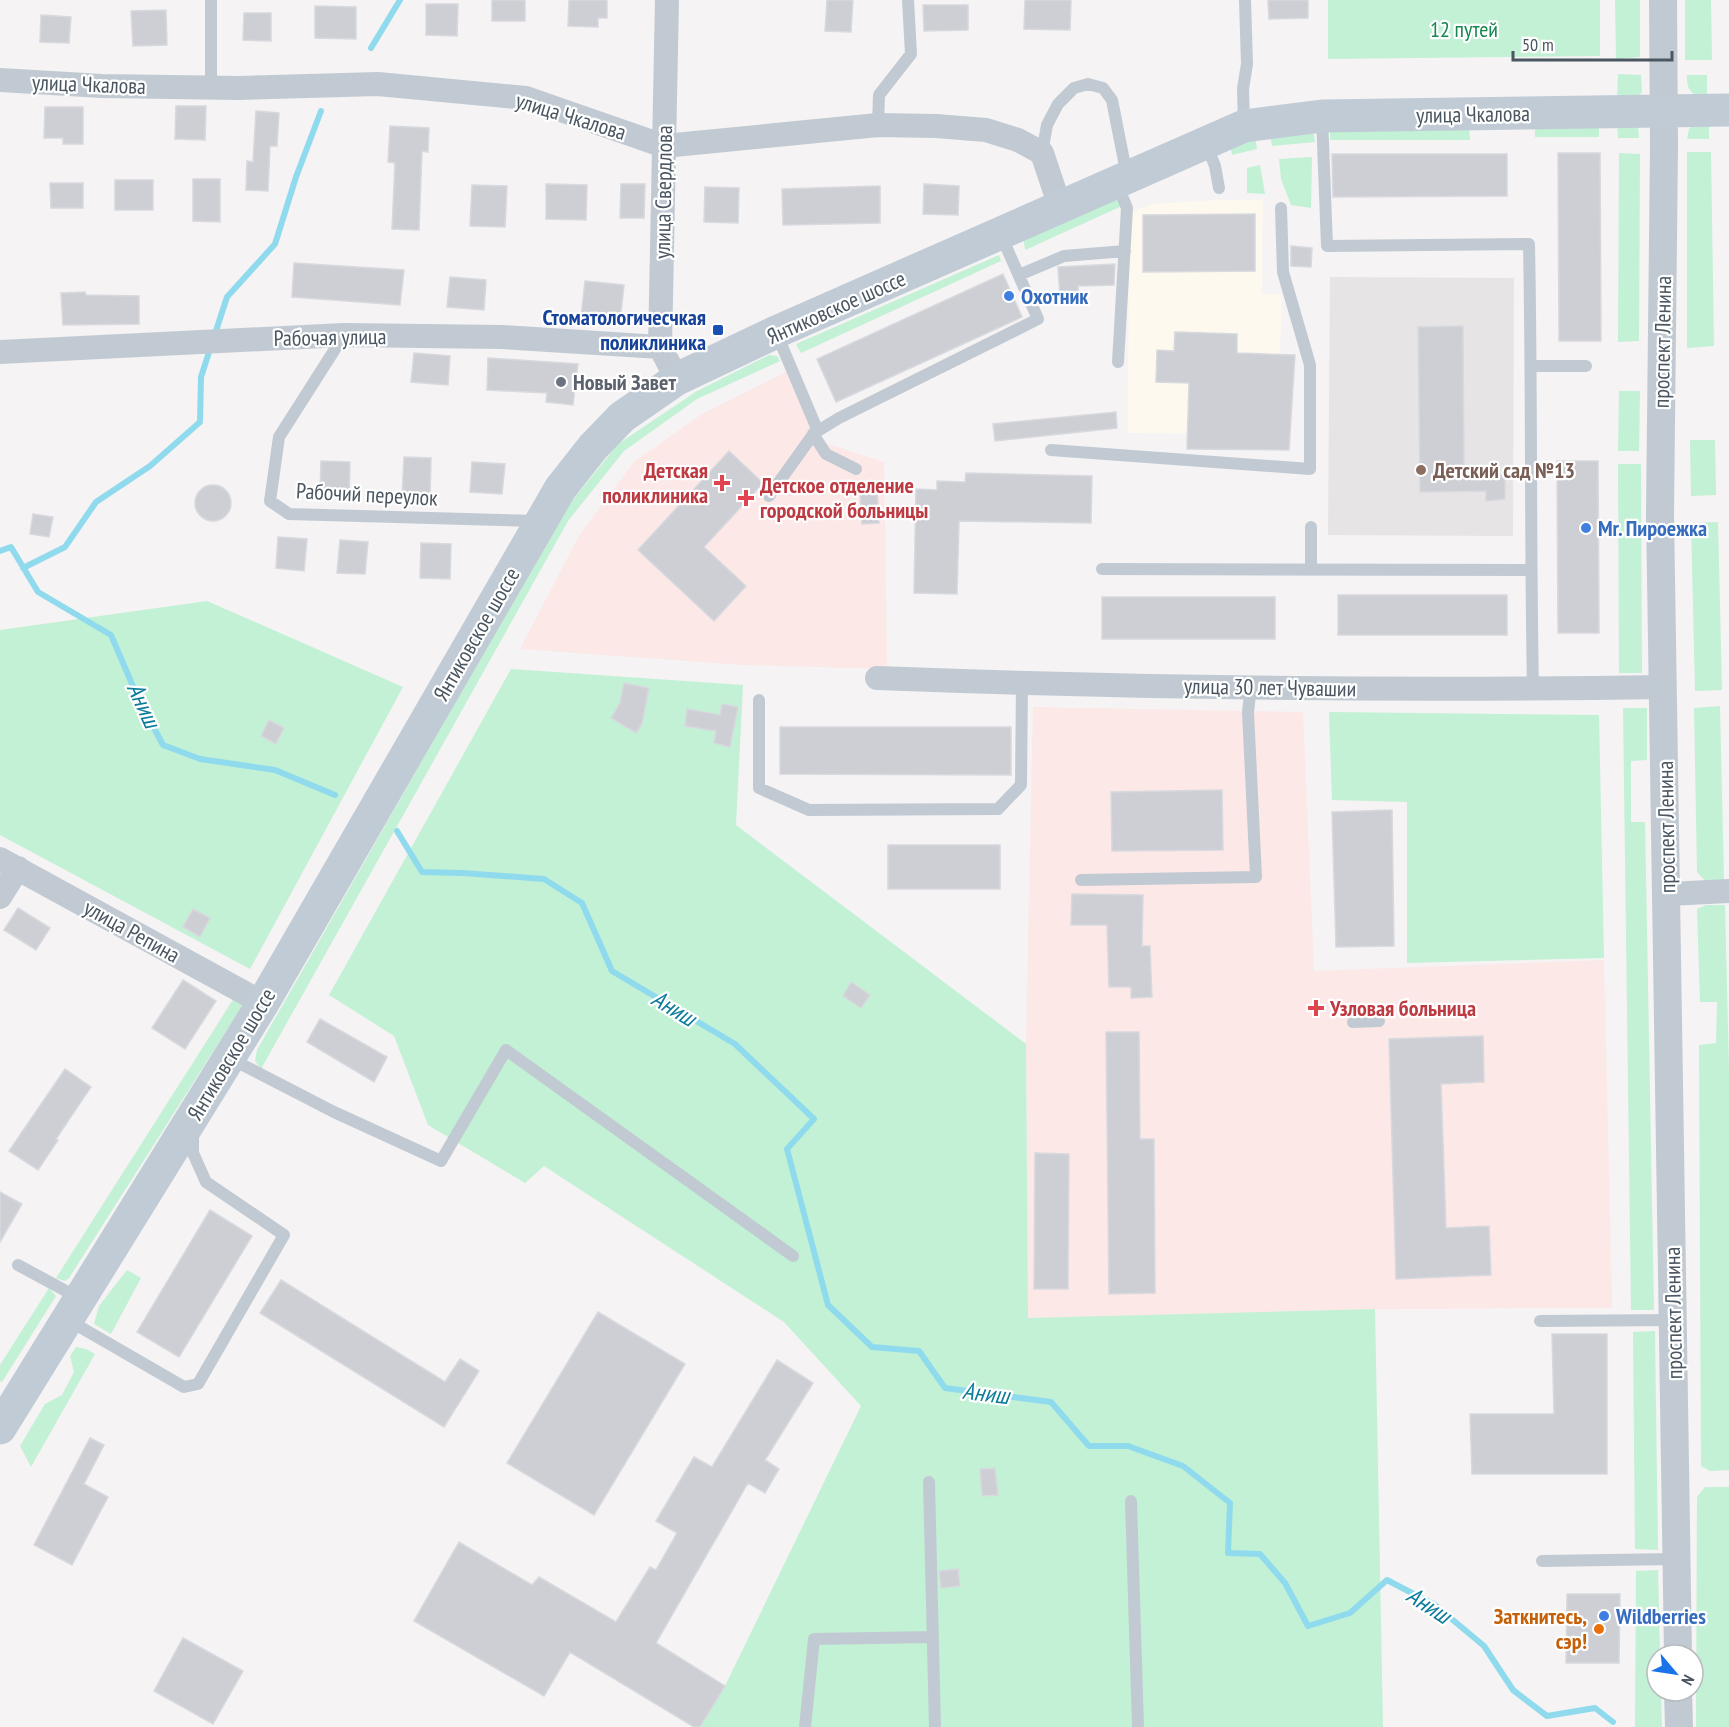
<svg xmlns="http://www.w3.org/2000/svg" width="1729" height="1727" font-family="'PT Sans Narrow',sans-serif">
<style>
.commercial{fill:#fdf9ef}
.education{fill:#e6e4e5}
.medical{fill:#fce8e6}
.green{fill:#c3f1d5}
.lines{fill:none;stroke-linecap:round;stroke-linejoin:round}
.stream{stroke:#90daee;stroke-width:6}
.building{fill:#cdcfd5;stroke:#d7d9de;stroke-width:1.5}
.service{stroke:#c1cad2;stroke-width:12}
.minor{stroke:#c1cad2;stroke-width:24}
.tertiary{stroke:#c1cad2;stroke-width:28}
.secondary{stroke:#c1cbd6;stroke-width:33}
.shop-dot{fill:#3f7fe0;stroke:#fff;stroke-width:2}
.transit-dot{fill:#1a4fb4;stroke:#fff;stroke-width:2}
.worship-dot{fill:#6b7280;stroke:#fff;stroke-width:2}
.education-dot{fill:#8d6e63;stroke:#fff;stroke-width:2}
.health-dot{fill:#e0444e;stroke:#fff;stroke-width:2}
.food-dot{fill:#e8710a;stroke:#fff;stroke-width:2}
.labels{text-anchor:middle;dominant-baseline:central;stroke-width:4.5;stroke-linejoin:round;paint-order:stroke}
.park-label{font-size:22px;fill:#17864f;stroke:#fff}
.street-label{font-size:22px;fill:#4a5661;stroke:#fff}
.shop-label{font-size:22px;font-weight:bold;fill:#366cbe;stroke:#fff;text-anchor:start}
.transit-label{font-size:22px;font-weight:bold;fill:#164399;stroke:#fff;text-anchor:end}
.worship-label{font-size:22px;font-weight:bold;fill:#5b616d;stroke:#fff;text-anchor:start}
.health-label{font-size:22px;font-weight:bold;fill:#be3a42;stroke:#fff;text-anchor:start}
.education-label{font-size:22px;font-weight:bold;fill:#785e54;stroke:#fff;text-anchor:start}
.food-label{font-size:22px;font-weight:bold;fill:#c56008;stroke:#fff;text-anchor:end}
.water-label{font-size:24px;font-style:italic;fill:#0c7c9b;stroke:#fff}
</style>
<rect width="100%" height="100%" fill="#f5f3f3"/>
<path class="commercial" d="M1216,200H1263L1262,294H1282L1280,354L1295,355L1291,435L1128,433L1129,213L1153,204Z"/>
<path class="education" d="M1330,277L1514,278L1513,536L1328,535Z"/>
<path class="medical" d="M788,371L815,440L884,462L887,669L743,665L520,649L580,534L634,462L702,414Z
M1033,707L1303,712L1314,971L1604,960L1612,1308L1375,1309L1028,1319L1026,1044Z"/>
<path class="green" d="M1328,0H1600V56L1328,59Z
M1615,0H1640V57L1616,59Z
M1685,0H1711L1712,60H1685Z
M1618,74L1641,75L1642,92L1632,103L1617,102Z
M1687,75H1707V97C1692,97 1686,89 1687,75Z
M1535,120H1599V137H1535Z
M1617,121L1638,127L1639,138H1618Z
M1697,122H1709V139H1687L1689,129Z
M1469,126L1470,140H1330V128Z
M1313,129L1315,142L1272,146L1270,133Z
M1255,137L1257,149L1232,155L1231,149Z
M1687,152H1711L1714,346L1687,348Z
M1619,153L1640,154L1639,341L1618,342Z
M1312,157L1311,208L1291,205L1281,179L1279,159Z
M1260,165L1265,194L1247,193V168Z
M1115,197L1122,206L1025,250L1023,234Z
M999,255L1001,261L801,353L796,344Z
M769,355L777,356L780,361L697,399L624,451L568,521L261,1069L255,1061L257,1050L567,507L618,444L697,391Z
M1619,391H1640L1639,451H1618Z
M1690,440H1715L1716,495L1691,496Z
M1618,464H1641L1642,673H1619Z
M1718,522L1722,690L1695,691L1691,523Z
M207,601L403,687L250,969L0,835V630Z
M511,669L743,685L736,825L1026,1044L1028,1318L1375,1309L1383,1727H700L725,1686L861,1406L784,1322L544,1166L525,1183L428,1125L394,1036L329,995Z
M1720,706L1724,881L1706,882L1697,872L1694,708Z
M1623,708H1647V760L1631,761V822H1645L1654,1310H1631Z
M1329,712L1599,715L1604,958L1407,963V802L1332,800Z
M1706,905H1725L1729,1071V1470L1710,1471L1701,1466L1699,1045L1716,1043L1717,1002H1700L1697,909Z
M236,995L244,1003L69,1278L65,1281L56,1278Z
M127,1270L141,1278L111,1334L94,1324L99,1306Z
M49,1288L56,1296L2,1382L0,1381V1365Z
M1655,1331L1658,1550L1635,1549L1633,1332Z
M76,1347L86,1349L95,1354L31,1467L20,1446L45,1404L62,1395L74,1372L70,1356Z
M1705,1487H1729V1727H1696L1697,1497Z
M1658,1570L1660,1655H1657V1691H1661L1662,1727H1635L1636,1571Z"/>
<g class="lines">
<path class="stream" d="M371,48L400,0
M214,337L227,297L275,244L296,177L321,111
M0,551L11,547L38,592L111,635L138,698L163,745L200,759L275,770L335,795
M23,568L65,547L96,502L150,466L200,422L201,377L211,346
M397,831L422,872L462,873L544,879L582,903L612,971L735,1044L814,1119L787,1149L828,1305L872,1347L919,1351L945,1388L1051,1402L1089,1446H1128L1183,1466L1230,1503L1228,1553L1260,1554L1285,1583L1308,1626L1350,1613L1387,1580L1435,1605L1484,1646L1513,1690L1547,1716L1595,1708L1613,1722"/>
</g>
<path class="building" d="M492,0H525V21H492Z
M569,0H607V18H598V27L568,26Z
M827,0H853L851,32L825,31Z
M1025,0H1071L1070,30L1024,29Z
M1268,0H1308V18L1269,19Z
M426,4H458L457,36L426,35Z
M923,5H968V30L924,31Z
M315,6L356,7V39L315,38Z
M166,10L167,45L133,46L131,11Z
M244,13H271V41L243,40Z
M41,15L71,17L69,43L40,42Z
M176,106H206L205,140L175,139Z
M45,107H83V144H63V138H44Z
M256,111L279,113L277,146H270L268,191L246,190L247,161L253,162Z
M390,126L429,128L428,152L422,151L419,230L392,229L395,163L388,162Z
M1558,153H1600L1601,341H1559Z
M1332,154H1507V196L1333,197Z
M193,179H220V222L193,221Z
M115,180H153V210H115Z
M50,183H83V208H51Z
M546,184L587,185L586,220L546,219Z
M621,184H645L644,218H620Z
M924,184L959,186L958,215L923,214Z
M472,185L507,186L505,227L470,226Z
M880,186V223L783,225L782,189Z
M705,187L739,188L738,223L704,222Z
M1255,214V271L1143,272V215Z
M1291,246L1312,248L1311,267L1291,266Z
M294,263L404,270L400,305L292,297Z
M1115,264L1114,285L1078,286L1079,296L1060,298L1058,267Z
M1003,274L1022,317L836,402L817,359Z
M450,277L486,280L484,310L447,307Z
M585,281L624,285L620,321L581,317Z
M85,292L86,295L139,296V324L63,325L61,293Z
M1463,326L1464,473L1505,474V499L1486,501V491L1420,492L1418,327Z
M1175,332L1237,334V353L1295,355L1289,450L1187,449L1189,383L1156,382L1157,350L1174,351Z
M414,353L450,356L448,385L411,382Z
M488,358L578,364L573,405L546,402L547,393L487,390Z
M1116,412L1117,428L995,441L993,424Z
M729,451L763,483L704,547L746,586L714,621L638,550Z
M404,457L431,458L430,497H402Z
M321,461L350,462L349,496L320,495Z
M1557,461H1598L1599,633H1558Z
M472,462L505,464L502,494L470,492Z
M966,473L1092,476L1091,523L959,521L957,594L914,593L916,489L937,490V481L965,482Z
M195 503a18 18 0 1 1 36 0a18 18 0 1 1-36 0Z
M877,491L879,523L862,524L860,492Z
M33,514L53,517L49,537L30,534Z
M278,537L307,539L304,571L276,568Z
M340,540L368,542L365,574L337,573Z
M421,543L451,544L450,579L420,578Z
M1338,595H1507V635H1338Z
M1102,597H1275V639H1102Z
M624,683L649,688L642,724L636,733L611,718L620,703Z
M722,704L738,707L730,747L714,743L716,731L685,726L687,709L720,715Z
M269,720L284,728L276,744L261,736Z
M780,727H1011V775L780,774Z
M1222,790L1223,850L1112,851L1111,792Z
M1392,810L1394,946L1336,947L1332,812Z
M888,845H1000V889H888Z
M1072,894L1143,895L1142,946H1150L1152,997L1131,998V987H1109L1107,925H1071Z
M18,908L50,928L36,950L4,930Z
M193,909L210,918L200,937L183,927Z
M183,980L216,1001L185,1049L152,1028Z
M851,982L870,995L861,1008L843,996Z
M320,1019L387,1057L374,1082L307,1042Z
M1106,1032H1139L1140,1139H1154L1155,1293L1109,1294Z
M1483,1036L1484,1082L1441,1084L1446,1228L1489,1226L1491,1275L1396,1279L1389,1039Z
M65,1069L91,1087L56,1139L58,1140L38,1170L9,1151Z
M1035,1153L1069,1154L1068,1289H1034Z
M0,1192L22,1204L0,1242Z
M210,1210L252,1236L179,1357L137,1332Z
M281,1280L445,1382L460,1359L479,1371L444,1427L260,1313Z
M598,1312L685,1364L594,1515L507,1463Z
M1552,1334H1607V1474H1472L1470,1414H1554Z
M777,1360L813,1383L765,1460L779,1469L765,1493L748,1483L656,1643L725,1686L700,1727H694L570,1652L544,1696L414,1621L459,1542L532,1585L539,1577L616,1622L650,1567L656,1570L677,1533L656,1521L694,1457L712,1467Z
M90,1438L104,1445L84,1484L108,1497L72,1565L34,1545Z
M995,1468L998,1495L982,1496L980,1469Z
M958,1569L960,1586L941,1588L939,1571Z
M1567,1594H1620L1619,1663H1566Z
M183,1638L243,1671L213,1724L154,1691Z"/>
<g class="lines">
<path class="service" d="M211,87V0
M1322,117L1327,246L1529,244C1532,392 1530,540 1533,688
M1244,124L1243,89L1247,64L1245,0
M878,125L879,95L911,54L908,0
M1206,144L1215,166L1219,188
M1042,153L1047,125L1058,104L1074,88L1088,84L1103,88L1112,100L1127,176
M1117,184L1127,208L1118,362
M1019,275L1064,256L1125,251
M776,332L817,429L813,434L839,418L1038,319L1001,235
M344,335L279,437L270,501L289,514L537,521
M1531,366H1586
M813,434L826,454L856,469
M1051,450L1310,469V365L1283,272L1281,208
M769,496L817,429
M1311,527V569
M1102,569L1531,570
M759,700V788L809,810L998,809L1021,785L1022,683
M1081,880L1256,877L1248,712L1251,686
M1353,1022L1379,1021
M231,1059L334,1112L441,1161L506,1050L793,1256
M18,1265L79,1298
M68,1320L184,1387L198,1384L284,1235L206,1182L193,1153V1131
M1540,1321L1673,1320
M929,1482L935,1727
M1131,1501L1138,1727
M1542,1561L1676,1559
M805,1727L814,1639L933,1637"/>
<path class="minor" d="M667,0L660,347L677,379
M0,80L102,86L239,88L378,84L526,98L664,146L878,125L936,126L986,130L1018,140L1042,153L1060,207
M0,352L344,335L502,337L660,347
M877,678C1139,688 1402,691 1664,687
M0,859L263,1003
M1668,894L1729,891
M0,897L18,868"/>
<path class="tertiary" d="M1663,0L1664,145L1660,514L1678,1655
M1678,1691L1679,1727"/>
<path class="secondary" d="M0,1428L263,1003L560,489L593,447L622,417L677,379L776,332L1244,126L1322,116L1729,110"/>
</g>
<g class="shop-dot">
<circle cx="1009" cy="296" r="6"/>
<circle cx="1586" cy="528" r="6"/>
<circle cx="1604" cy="1616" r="6"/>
</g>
<rect class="transit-dot" x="712" y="324" width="12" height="12" rx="3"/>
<circle class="worship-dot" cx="561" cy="382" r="6"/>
<circle class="education-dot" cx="1421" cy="470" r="6"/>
<g class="health-dot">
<path d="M719 474h6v6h6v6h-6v6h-6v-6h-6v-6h6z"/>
<path d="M743 489h6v6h6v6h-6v6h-6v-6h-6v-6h6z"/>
<path d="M1313 999h6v6h6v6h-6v6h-6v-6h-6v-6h6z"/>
</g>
<circle class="food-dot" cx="1599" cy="1629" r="6"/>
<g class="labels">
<g class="park-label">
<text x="1464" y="29">12 путей</text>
</g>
<g class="street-label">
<text transform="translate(89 84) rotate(2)">улица Чкалова</text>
<text transform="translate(1473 114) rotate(-1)">улица Чкалова</text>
<text transform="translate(571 116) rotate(17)">улица Чкалова</text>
<text transform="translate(663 192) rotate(-89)">улица Свердлова</text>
<text transform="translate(836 307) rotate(-24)">Янтиковское шоссе</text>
<text transform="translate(330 337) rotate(-1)">Рабочая улица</text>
<text transform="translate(1662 342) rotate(-89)">проспект Ленина</text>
<text transform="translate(367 494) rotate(3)">Рабочий переулок</text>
<text transform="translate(476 634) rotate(-60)">Янтиковское шоссе</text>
<text transform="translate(1270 687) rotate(1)">улица 30 лет Чувашии</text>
<text transform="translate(1666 827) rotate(-91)">проспект Ленина</text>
<text transform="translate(132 931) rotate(29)">улица Репина</text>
<text transform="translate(231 1054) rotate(-59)">Янтиковское шоссе</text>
<text transform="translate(1673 1313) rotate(-91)">проспект Ленина</text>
</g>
<g class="shop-label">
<text x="1021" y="296">Охотник</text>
<text x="1598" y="528">Mr. Пироежка</text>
<text x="1616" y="1616">Wildberries</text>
</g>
<g class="transit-label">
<text x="706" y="317">Стоматологичесчкая<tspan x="706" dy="25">поликлиника</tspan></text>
</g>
<g class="worship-label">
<text x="573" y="382">Новый Завет</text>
</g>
<g class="health-label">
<text x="708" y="470" text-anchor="end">Детская<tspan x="708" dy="25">поликлиника</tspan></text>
<text x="760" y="485">Детское отделение<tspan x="760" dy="25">городской больницы</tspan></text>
<text x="1330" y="1008">Узловая больница</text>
</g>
<g class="education-label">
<text x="1433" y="470">Детский сад №13</text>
</g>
<g class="food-label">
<text x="1587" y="1616">Заткнитесь,<tspan x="1587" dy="25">сэр!</tspan></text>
</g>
<g class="water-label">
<text transform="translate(144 705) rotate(65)">Аниш</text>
<text transform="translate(674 1008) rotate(31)">Аниш</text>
<text transform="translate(986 1393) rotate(7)">Аниш</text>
<text transform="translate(1429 1605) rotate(33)">Аниш</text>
</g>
</g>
<g transform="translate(1675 1673) rotate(119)"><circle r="28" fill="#ffffff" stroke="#b7bbc0" stroke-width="1.5"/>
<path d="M0-4.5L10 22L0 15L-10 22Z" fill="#1a73e8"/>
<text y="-9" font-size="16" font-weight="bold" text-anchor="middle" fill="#4a5661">N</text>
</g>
<path d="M1513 51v9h159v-9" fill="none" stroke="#4a5661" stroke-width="3"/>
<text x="1522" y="51" font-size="18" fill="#4a5661" stroke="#ffffff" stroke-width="4.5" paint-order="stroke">50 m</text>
</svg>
